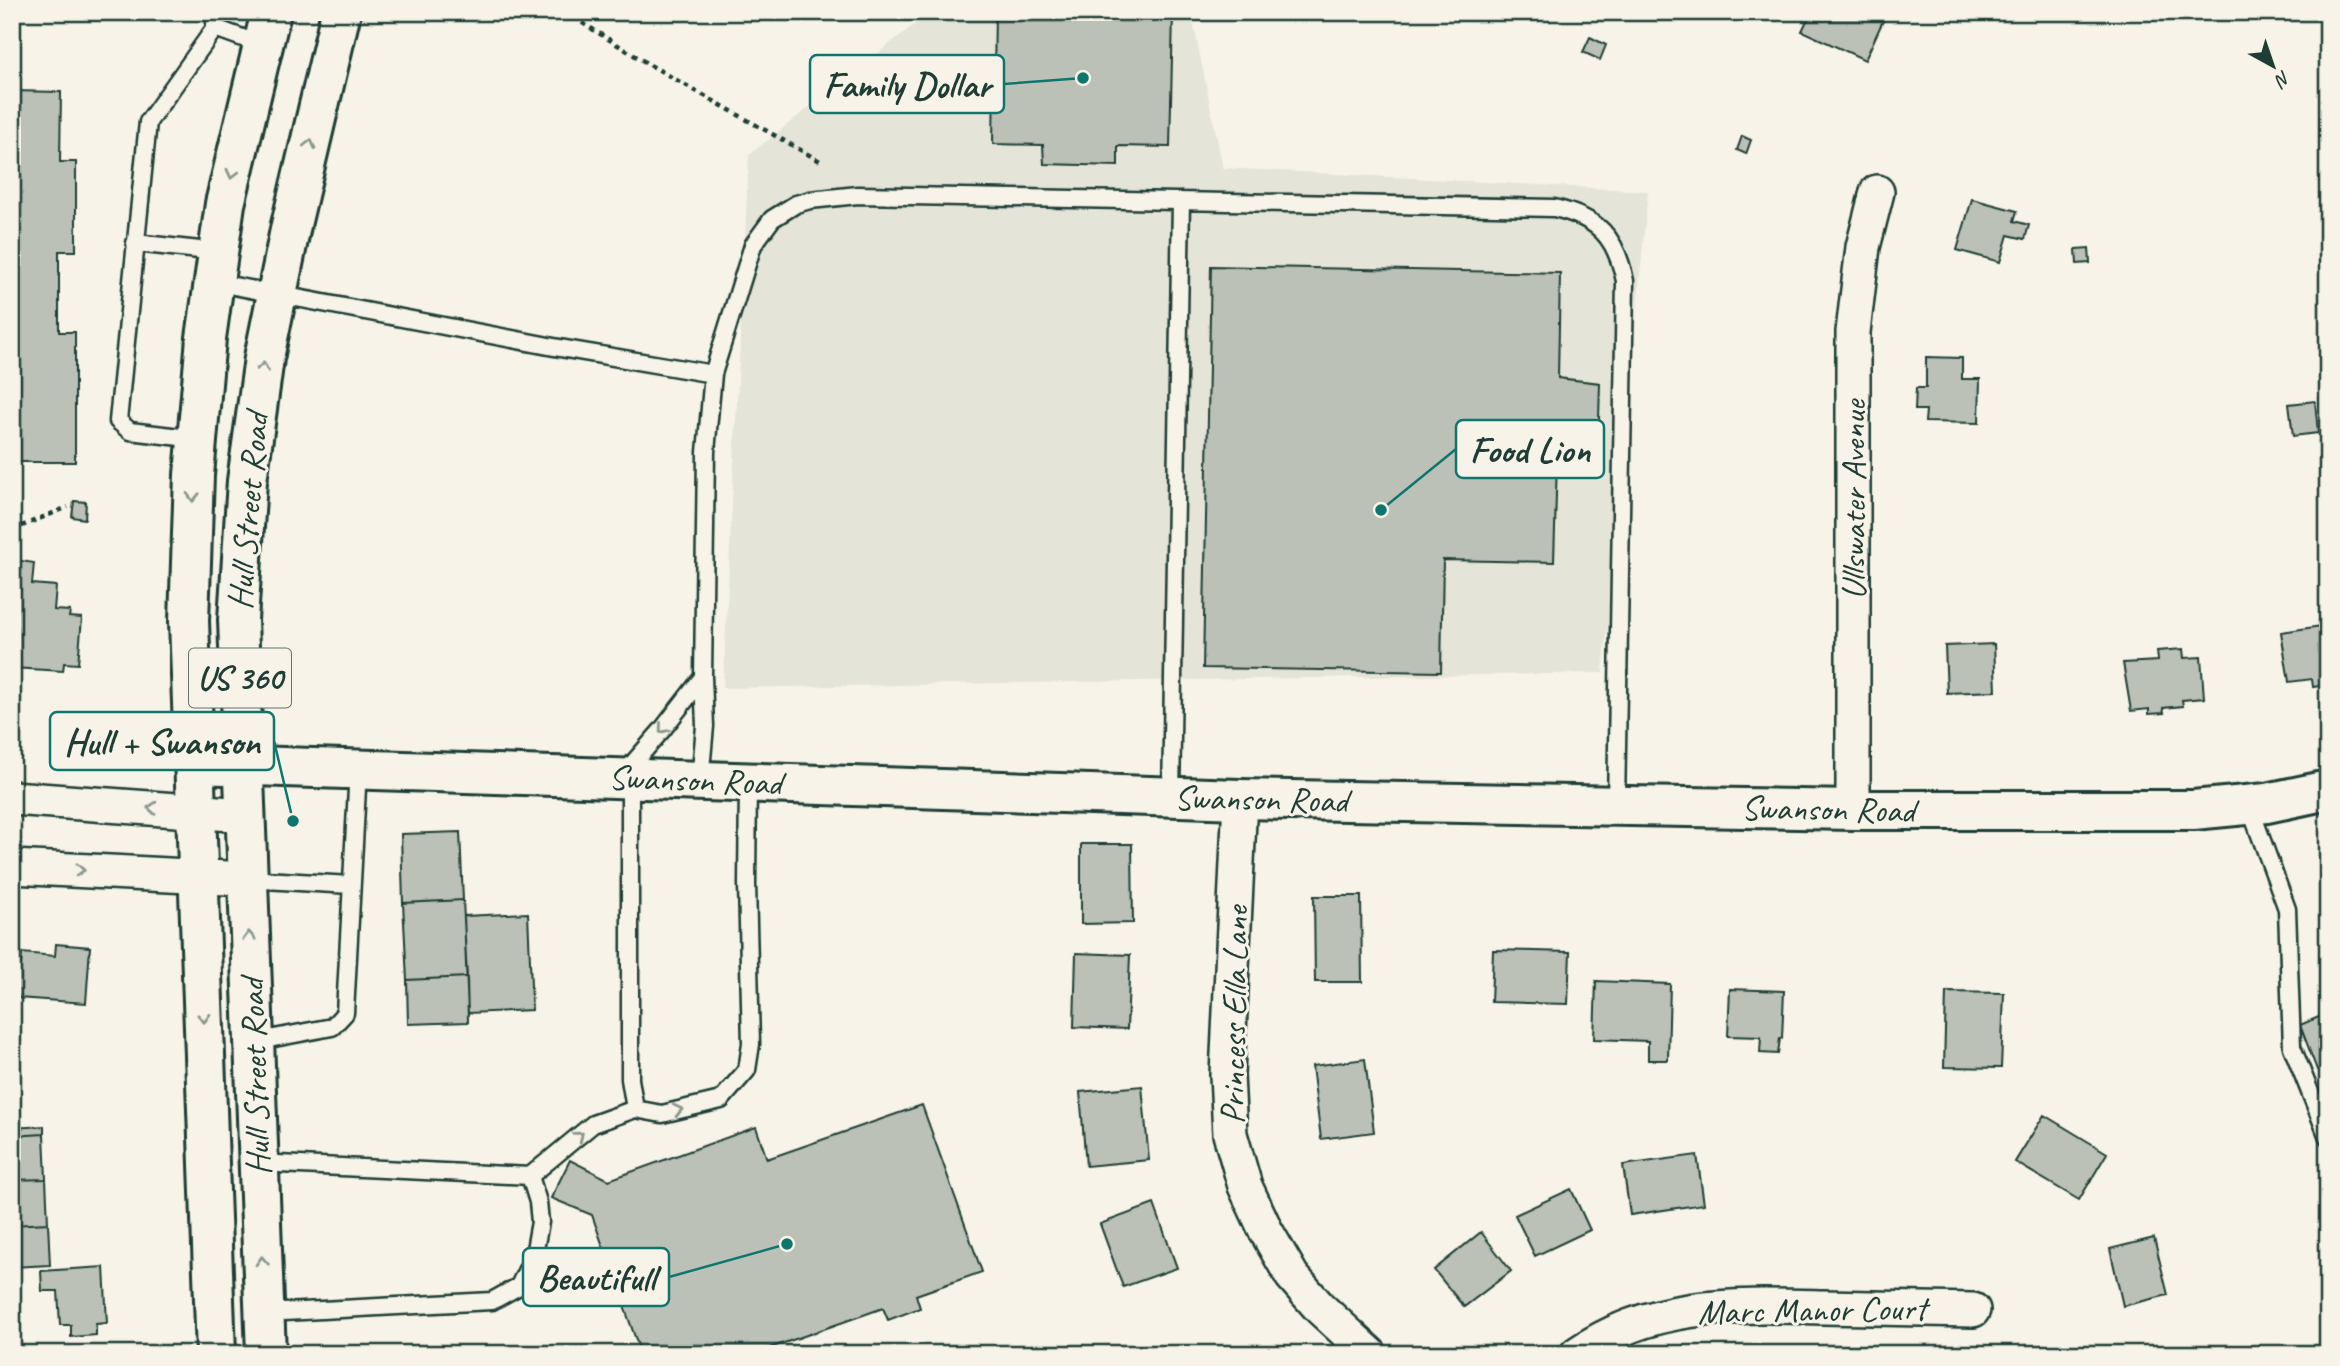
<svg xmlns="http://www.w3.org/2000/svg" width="2340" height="1366" font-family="Caveat,sans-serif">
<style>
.built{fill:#e5e4d9}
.building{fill:#bbc1b6;stroke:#1f3d34;stroke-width:2}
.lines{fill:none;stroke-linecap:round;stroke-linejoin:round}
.lane-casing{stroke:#1f3d34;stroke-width:21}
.street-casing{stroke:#1f3d34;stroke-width:38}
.secondary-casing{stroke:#1f3d34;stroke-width:44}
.primary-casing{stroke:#1f3d34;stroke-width:44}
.path{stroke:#1f3d34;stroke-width:4.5;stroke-dasharray:5 5;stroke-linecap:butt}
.lane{stroke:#f7f3e8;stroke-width:16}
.street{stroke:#f7f3e8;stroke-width:33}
.secondary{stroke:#f7f3e8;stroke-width:38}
.primary{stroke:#f7f3e8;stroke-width:38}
.oneway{stroke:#8b988e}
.labels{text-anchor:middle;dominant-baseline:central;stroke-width:6;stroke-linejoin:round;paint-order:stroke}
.shield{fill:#f7f3e8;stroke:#60746a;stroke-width:2}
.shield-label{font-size:33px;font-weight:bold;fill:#1f3d34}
.street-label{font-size:35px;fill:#1f3d34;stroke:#f7f3e8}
.leader{fill:none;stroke:#0f766e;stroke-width:2.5}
.callout-dot{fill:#0f766e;stroke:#f7f3e8;stroke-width:2.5}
.callout{fill:#f7f3e8;stroke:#0f766e;stroke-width:2.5}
.callout-label{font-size:37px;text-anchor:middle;font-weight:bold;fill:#1f3d34}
</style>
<rect width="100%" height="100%" fill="#f7f3e8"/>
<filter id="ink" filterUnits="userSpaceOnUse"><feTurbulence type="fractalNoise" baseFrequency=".0143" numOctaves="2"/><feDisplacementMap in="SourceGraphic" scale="14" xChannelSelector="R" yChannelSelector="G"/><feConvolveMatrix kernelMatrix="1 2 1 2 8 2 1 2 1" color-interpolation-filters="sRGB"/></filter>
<g filter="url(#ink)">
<path class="built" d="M930,12H1191L1223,168L1648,191L1603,673L723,688L749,155Z"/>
<path class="building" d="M995,12H1173L1170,147L1118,146V166L1044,164L1043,145L993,144Z
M1811,12H1887L1865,60L1802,31Z
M1590,37L1606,45L1600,60L1583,52Z
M12,91L61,92L60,162H76V251H59V332H75V462H12Z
M1742,136L1751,140L1746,154L1737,150Z
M1972,199L2017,211L2014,221L2029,225L2025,239L2008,235L2000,262L1957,250Z
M2089,248L2090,263L2077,264L2076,249Z
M1211,266L1560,273L1558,378L1600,383L1598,455L1557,460L1554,562L1443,560L1441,672L1203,668Z
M1926,357L1962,358V379H1980L1979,423L1925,422L1926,410H1915L1916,388H1926Z
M2315,401L2318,433L2293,436L2289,404Z
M74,501L86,502L85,519L72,517Z
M12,548H15V560L34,563L32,584L56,586L54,610L70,611L69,617L82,618L78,664L64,663L63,671L12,668Z
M2328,625L2326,685L2313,687L2312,679L2289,682L2281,632Z
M1994,644L1996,691L1947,693L1945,646Z
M2183,649L2184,658L2201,657L2204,698L2182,700L2183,706L2163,708L2164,713L2149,714V709L2131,711L2123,663L2158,661L2157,651Z
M460,832L463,900L403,903L401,834Z
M1081,844H1132L1133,923L1081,924Z
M1314,896H1361L1362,982H1315Z
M463,900L467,977L407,980L403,903Z
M528,913L532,1010L468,1013L464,916Z
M56,944L90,947L86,1003L18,998V995H12L13,964H21L22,953L55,956Z
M1493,950L1570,952L1568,1004L1491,1002Z
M1076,953L1130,955L1127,1029L1074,1027Z
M467,977L468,1022L408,1024L407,980Z
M1596,981L1670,984L1668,1060H1648V1041L1594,1039Z
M1730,989L1784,991L1782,1038H1780L1778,1054L1760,1053L1761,1037L1728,1036Z
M1946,992L2004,993L2001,1068L1944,1067Z
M2328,1013V1066L2317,1070L2300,1025Z
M1365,1059L1374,1132L1321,1139L1312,1066Z
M1142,1086L1149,1160L1086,1166L1080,1092Z
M922,1105L982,1272L916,1295L920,1308L888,1320L883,1308L753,1354H641L592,1215L551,1198L570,1160L609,1180L756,1127L767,1159Z
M2044,1115L2107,1153L2079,1200L2015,1162Z
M44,1126V1134L12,1136V1128Z
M44,1134L46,1179L12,1180V1136Z
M1697,1155L1704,1204L1630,1215L1623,1165Z
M46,1179L48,1223L12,1225V1180Z
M1571,1189L1590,1230L1535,1256L1515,1215Z
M1154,1204L1177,1268L1123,1287L1100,1224Z
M48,1223L50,1265L12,1267V1225Z
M1481,1232L1511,1271L1464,1307L1434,1270Z
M2154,1238L2168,1295L2123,1306L2110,1249Z
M104,1267L107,1323L96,1324V1335L71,1337V1325H60L58,1291H42L41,1271Z
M2117,1347L2130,1354H2114Z"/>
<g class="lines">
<g class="lane-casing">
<path id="lane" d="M215,12V28L262,45
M135,243L218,252
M213,282L554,347L713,374
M197,439L130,431L118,421L148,122L215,28
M622,776L662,730L703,677
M630,778V1079L635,1109
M700,781L705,726L703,677L706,452L713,374L753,245L772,219L796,204L810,200L858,195L1554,208C1598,218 1616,236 1625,281L1616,806
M1171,797L1181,201
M2249,805L2287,909L2292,1047L2328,1137
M247,879L351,885
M253,1042L332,1027L345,1013L358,769
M258,1163L530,1176L538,1202L540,1222L534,1255L519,1286L492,1301L265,1313
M530,1176L593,1124L635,1109L662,1114L721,1100L747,1070L751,1044L747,884L748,782"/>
</g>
<g class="street-casing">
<path id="street" d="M12,798L245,815
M1240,799L1227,1075L1230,1134L1245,1186L1266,1231L1292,1276L1320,1308L1370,1354
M1853,810V332L1863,247L1877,192
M12,867L247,879
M1577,1354C1652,1301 1736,1305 1823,1307C1873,1308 1923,1309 1973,1310"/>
</g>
<g class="secondary-casing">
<path id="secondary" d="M194,764L1240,799L1853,810H2193L2267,803L2328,790"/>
</g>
<g class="primary-casing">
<path id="primary" d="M216,1354L189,621L194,475L206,338L225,204L271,12
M266,1354L238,620L247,481L264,358L291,225L341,12"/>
</g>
<path class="path" d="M565,12L650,65L820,161
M12,530L68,507"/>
<use href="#lane" class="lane"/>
<use href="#street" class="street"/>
<use href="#secondary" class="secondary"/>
<use href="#primary" class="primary"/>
</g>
<defs><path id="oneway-chevron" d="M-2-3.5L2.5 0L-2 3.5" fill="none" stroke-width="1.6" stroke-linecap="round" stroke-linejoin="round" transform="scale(1.75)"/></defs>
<g class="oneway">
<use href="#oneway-chevron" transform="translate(310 144) rotate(-77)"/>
<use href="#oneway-chevron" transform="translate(232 174) rotate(103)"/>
<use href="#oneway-chevron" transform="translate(263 367) rotate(-82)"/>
<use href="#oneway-chevron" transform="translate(193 497) rotate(92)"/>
<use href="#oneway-chevron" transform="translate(663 729) rotate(129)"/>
<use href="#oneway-chevron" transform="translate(152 808) rotate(-176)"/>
<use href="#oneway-chevron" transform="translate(80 870) rotate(3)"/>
<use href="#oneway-chevron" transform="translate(249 936) rotate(-92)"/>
<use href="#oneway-chevron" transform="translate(204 1018) rotate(88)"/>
<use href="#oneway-chevron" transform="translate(678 1110) rotate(-13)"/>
<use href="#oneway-chevron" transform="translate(579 1136) rotate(-39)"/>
<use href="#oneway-chevron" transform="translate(262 1261) rotate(-93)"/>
</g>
</g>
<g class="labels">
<rect class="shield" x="189" y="648.5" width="102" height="59" rx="5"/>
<g class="shield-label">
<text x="240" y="678">US 360</text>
</g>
<g class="street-label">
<text transform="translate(1853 500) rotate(-90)">Ullswater Avenue</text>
<text transform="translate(248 511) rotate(-85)">Hull Street Road</text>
<text transform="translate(695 780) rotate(2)">Swanson Road</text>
<text transform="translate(1261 799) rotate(1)">Swanson Road</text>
<text transform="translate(1828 809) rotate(1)">Swanson Road</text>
<text transform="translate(1234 1015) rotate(-89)">Princess Ella Lane</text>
<text transform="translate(255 1077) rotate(-92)">Hull Street Road</text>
<text transform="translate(1812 1310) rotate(-1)">Marc Manor Court</text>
</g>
</g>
<path class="leader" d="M1083 78L1004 84M1381 510L1456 449M293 821L274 741M787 1244L669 1277"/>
<g class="callout-dot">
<circle cx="1083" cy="78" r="7"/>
<circle cx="1381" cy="510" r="7"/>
<circle cx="293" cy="821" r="7"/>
<circle cx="787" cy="1244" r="7"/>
</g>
<g class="callout">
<rect x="810" y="55" width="194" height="58" rx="7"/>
<rect x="1456" y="420" width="148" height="58" rx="7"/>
<rect x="50" y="712" width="224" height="58" rx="7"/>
<rect x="523" y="1248" width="146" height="58" rx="7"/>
</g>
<g class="callout-label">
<text x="907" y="97">Family Dollar</text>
<text x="1530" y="462">Food Lion</text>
<text x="162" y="754">Hull + Swanson</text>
<text x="596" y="1290">Beautifull</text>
</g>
<rect width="2340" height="1366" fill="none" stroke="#f7f3e8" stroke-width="42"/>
<rect x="21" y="21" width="2298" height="1324" fill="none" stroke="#1f3d34" stroke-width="2.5" filter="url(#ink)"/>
<g transform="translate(2273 66) rotate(140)" stroke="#f7f3e8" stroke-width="5" paint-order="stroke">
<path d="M0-5L12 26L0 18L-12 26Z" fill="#1f3d34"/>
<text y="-10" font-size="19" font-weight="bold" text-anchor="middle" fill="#1f3d34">N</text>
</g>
</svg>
